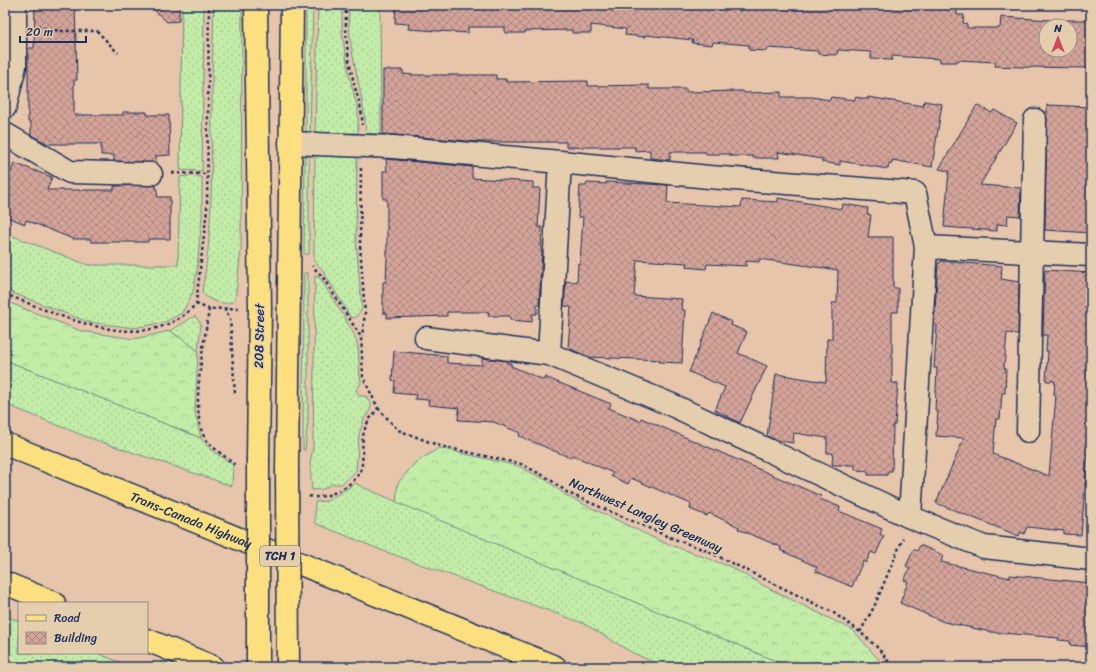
<svg xmlns="http://www.w3.org/2000/svg" width="1096" height="672" font-family="Sriracha,sans-serif">
<style>
.grass{fill:url(#grass-dots);stroke:#6f8e83}
.forest{fill:url(#forest-crowns);stroke:#6f8e83}
.building{fill:url(#building-cross-hatch);stroke:#1b2f5e;fill-rule:evenodd}
.lines{fill:none;stroke-linecap:round;stroke-linejoin:round}
.minor-casing{stroke:#1b2f5e;stroke-width:25}
.major-casing{stroke:#1b2f5e;stroke-width:25}
.highway-casing{stroke:#1b2f5e;stroke-width:25}
.path{stroke:#1b2f5e;stroke-width:2.5;stroke-dasharray:3 3;stroke-linecap:butt}
.minor{stroke:#e5ceae;stroke-width:22}
.major{stroke:#fce080;stroke-width:22}
.highway{stroke:#fce080;stroke-width:22}
.major-bridge-casing{stroke:#1b2f5e;stroke-width:25;stroke-linecap:butt}
.major-bridge{stroke:#fce080;stroke-width:22}
.labels{text-anchor:middle;dominant-baseline:central;stroke-width:3;stroke-linejoin:round;paint-order:stroke}
.shield{fill:#e5ceae;stroke:#585f76;stroke-width:1}
.shield-label{font-size:12px;font-weight:bold;fill:#1b2f5e}
.street-label{font-size:13px;fill:#1b2f5e;stroke:#e5ceae}
</style>
<defs>
<pattern id="grass-dots" width="8" height="8" patternUnits="userSpaceOnUse"><rect width="8" height="8" fill="#c3eca8"/><path d="M2 2h.1M6 6h.1" fill="none" stroke="#a7cb93" stroke-width="1.8" stroke-linecap="round"/></pattern>
<pattern id="forest-crowns" width="20" height="18" patternUnits="userSpaceOnUse"><rect width="20" height="18" fill="#c3eca8"/><path d="M2 6a3 3 0 1 1 6 0M12 15a3 3 0 1 1 6 0" fill="none" stroke="#a7cb93"/></pattern>
<pattern id="building-cross-hatch" width="8" height="8" patternUnits="userSpaceOnUse"><rect width="8" height="8" fill="#d4a499"/><path d="M0 0l8 8M0 8l8-8" fill="none" stroke="#ab8680"/></pattern>
</defs>
<rect width="100%" height="100%" fill="#e6c5aa"/>
<filter id="ink" filterUnits="userSpaceOnUse"><feTurbulence type="fractalNoise" baseFrequency=".025" numOctaves="2"/><feDisplacementMap in="SourceGraphic" scale="8" xChannelSelector="R" yChannelSelector="G"/><feConvolveMatrix kernelMatrix="1 2 1 2 8 2 1 2 1" color-interpolation-filters="sRGB"/></filter>
<g filter="url(#ink)">
<path class="grass" d="M182,5H204L202,171L180,170Z
M214,5H242L241,251L235,300C226,307 208,301 202,292C214,228 211,164 212,100C212,68 213,37 214,5Z
M306,5H313L310,132H306Z
M318,5H342V33L349,75L358,110V133H315Z
M349,5H380L381,134L366,133C364,90 346,48 349,5Z
M315,154L357,156L356,240L362,309L356,317L351,318L322,269L314,261Z
M305,156H309V254H304Z
M188,176L202,177V216L197,270L193,292L182,313L165,322L134,328L88,322L5,290V233L88,265H178L180,177Z
M304,273H308V418L305,450H303Z
M315,276L319,277L322,281C330,296 354,329 357,343C360,355 358,369 361,383L356,390L359,396H366L371,404V408L364,419L359,434L356,471L341,484H331L324,489L312,490L310,464L313,447Z
M195,316L201,324L198,351L184,340L170,331Z
M5,360L201,438L210,449L233,465L232,486L87,437L5,404Z
M356,483L362,487L790,667H664L631,652L583,623L381,550L315,523V502L327,501Z
M5,616L19,621V653H97L131,667H5Z"/>
<path class="forest" d="M5,301L81,331L134,339L170,331L184,340L198,351L195,412L201,438L5,360Z
M439,448L518,466L546,480L567,496L660,541L731,567L770,589L853,630L885,667H790L396,502L398,483L415,463Z"/>
<path class="building" d="M35,5H75L77,80H74V115H123V112H147V115H169L170,155L156,156V163L114,161V155H101V144H48L31,135V122H28V48H34Z
M149,5H179V21L167,22Z
M396,5H836V7L877,9L878,5H905L957,9V15H964L963,23L967,24V28H1000L1001,17L1067,21V20H1091V68L1021,67L995,66L996,62L958,60L957,62H940V59L892,56V60L871,59V52L838,50L837,55L818,54V51L768,48L767,51L749,50V45L713,42L712,45L692,43L693,40L645,35V37L625,35L626,29L591,25V33H572V30L525,31V33H505V27H468V33L408,29L409,24L395,23ZM1046,26H1070V50H1046Z
M383,70H403V74L415,75H496V79H506V82L588,81V86L649,85V89H686V92L743,91L744,93L781,92V97H812L830,100L831,97L855,100V97L868,99V97L923,106L924,101L942,104L932,167L892,160V164L889,163L888,169L840,161V165L822,162V159L778,152L779,158H753V156H730V154H706V152H670V160L650,158V150L635,151V147H566V142H479L383,134Z
M977,105L992,113L994,110L1017,123L980,185L1021,188L1020,216L1008,215L1007,225L997,224V231L944,227L949,171L939,169Z
M1047,105L1091,107V233L1045,230Z
M386,159L472,167V178L533,182V188H540L538,227H542L541,251H542L539,305H537V314H532V322L510,320V316H488L489,312H447V316L387,318V313H383V282H386L387,258V199H383V171H387Z
M14,163L52,177L47,190H114V186L156,185L158,197H170V239H148V242H91V239H73L26,220L25,224L5,216V170L11,172Z
M606,182L668,185L667,203L741,207L742,200L778,202V198L842,209L843,204L868,208L867,214L871,215L868,237H893V288H898V312H892V383H898L895,425H893L892,471H888L887,475H868V471L855,470V465H832L833,453H827V438L794,433L793,443L776,440L767,436L776,374L826,382L827,339H832V303H837L838,270L759,259V262L746,261V266L707,264L706,269L686,267L687,263L637,260L634,296L682,299L681,310H685L682,363L659,362L660,360L589,357L568,348L571,307L564,306L566,281L577,282L578,263L580,264L583,217H578L580,186H586L587,183L606,184Z
M941,261L1002,266L1001,279L1019,282L1018,334L1007,333L1004,368L1006,369L1005,393H1002L1000,419H996L993,454L1049,476L1056,395H1054L1055,381H1046L1048,351H1046L1047,335H1043L1045,270L1091,273V453H1088L1081,535L1064,534V531L1027,527L1024,534L1021,532L1019,536L936,503L964,438L936,436L938,411H935L937,368H934L937,325L934,324L938,263H940Z
M713,313L732,322L731,325L747,332L738,353L767,366L740,423L715,410L725,387L689,372Z
M394,351L447,356V363L482,365V358L507,361V363H511V366L544,380L545,377L611,404L609,408L640,421L641,418L821,496L820,499L840,507L839,511L882,529L880,534L884,536L876,554L871,552L866,563L863,561L852,587L815,571L817,567L780,550L781,547L738,529L739,527L709,513L707,516L690,509L691,504L631,478L628,484L611,476L613,473L572,455L571,458L519,436L520,433L494,422L458,420L459,408L428,405L429,400L415,399L416,395L394,393L395,381L392,380Z
M920,545L943,555L941,562L1010,578V575L1091,583V647L1070,645V641L1058,640L1059,638L991,632L944,622L900,603L908,582L904,580L910,568L906,566L914,549L917,551Z"/>
<g class="lines">
<g class="minor-casing">
<path id="minor" d="M5,107L15,66V5
M5,134L70,172L151,174
M290,143L393,147L560,162
M560,162L709,177L915,193L926,247L910,517L672,405L549,354Z
M926,247L1091,255
M426,338L549,354
M1028,431L1035,120
M910,517L984,547L1091,559"/>
</g>
<g class="major-casing">
<path id="major" d="M256,5L260,308L258,458
M287,470L292,5"/>
</g>
<g class="highway-casing">
<g id="highway">
<path id="s1" d="M5,444L555,667"/>
<path d="M5,583L54,603"/>
<path d="M147,640L213,667"/>
</g>
</g>
<path class="path" d="M346,5C345,29 347,56 353,79C356,94 363,109 362,125
M37,27L60,31H97L118,53
M361,168L360,245L365,313L362,336
M172,173L207,174
M5,294C62,316 146,359 196,304L207,209L209,5
M196,304L209,309
M224,308L230,318L235,395
M378,408L398,430L440,446L521,464L548,478L568,493L669,537L705,550L834,613L860,632L878,648L891,665L895,667
M235,465C226,457 212,448 205,438C189,411 205,340 209,309L239,308
M309,496C323,501 351,487 358,475C366,464 360,445 364,432C366,423 372,416 378,408L363,377L361,337L322,276L312,266
M860,632L874,607L903,538"/>
<use href="#minor" class="minor"/>
<use href="#major" class="major"/>
<use href="#highway" class="highway"/>
<g class="major-bridge-casing">
<path id="major-bridge" d="M258,458V667
M287,470L288,667"/>
</g>
<use href="#major-bridge" class="major-bridge"/>
</g>
</g>
<g class="labels">
<rect class="shield" x="260" y="546" width="40" height="20" rx="3"/>
<g class="shield-label">
<text x="280" y="556">TCH 1</text>
</g>
<g class="street-label">
<text transform="translate(259 336) rotate(-89)">208 Street</text>
<text transform="translate(646 515) rotate(24)">Northwest Langley Greenway</text>
<text stroke="none"><textPath href="#s1" startOffset="201">Trans-Canada Highway</textPath></text>
</g>
</g>
<rect width="1096" height="672" fill="none" stroke="#e5ceae" stroke-width="20"/>
<rect x="10" y="10" width="1076" height="652" fill="none" stroke="#1b2f5e" stroke-width="1.5" filter="url(#ink)"/>
<rect x="18" y="602" width="130" height="52" fill="#e5ceae" stroke="#948e8e"/>
<rect x="26" y="615" width="20" height="6" fill="#fce080" stroke="#948e8e"/>
<text x="54" y="622" font-size="12" fill="#1b2f5e">Road</text>
<rect x="26" y="632" width="20" height="12" fill="url(#building-cross-hatch)" stroke="#948e8e"/>
<text x="54" y="642" font-size="12" fill="#1b2f5e">Building</text>
<g transform="translate(1058 38)"><circle r="19" fill="#e5ceae" stroke="#948e8e"/>
<path d="M0-3L7 15L0 10L-7 15Z" fill="#d1495b"/>
<text y="-6" font-size="11" font-weight="bold" text-anchor="middle" fill="#1b2f5e">N</text>
</g>
<path d="M20 36v6h66v-6" fill="none" stroke="#1b2f5e" stroke-width="2"/>
<text x="26" y="36" font-size="12" fill="#1b2f5e" stroke="#e5ceae" stroke-width="3" paint-order="stroke">20 m</text>
</svg>
